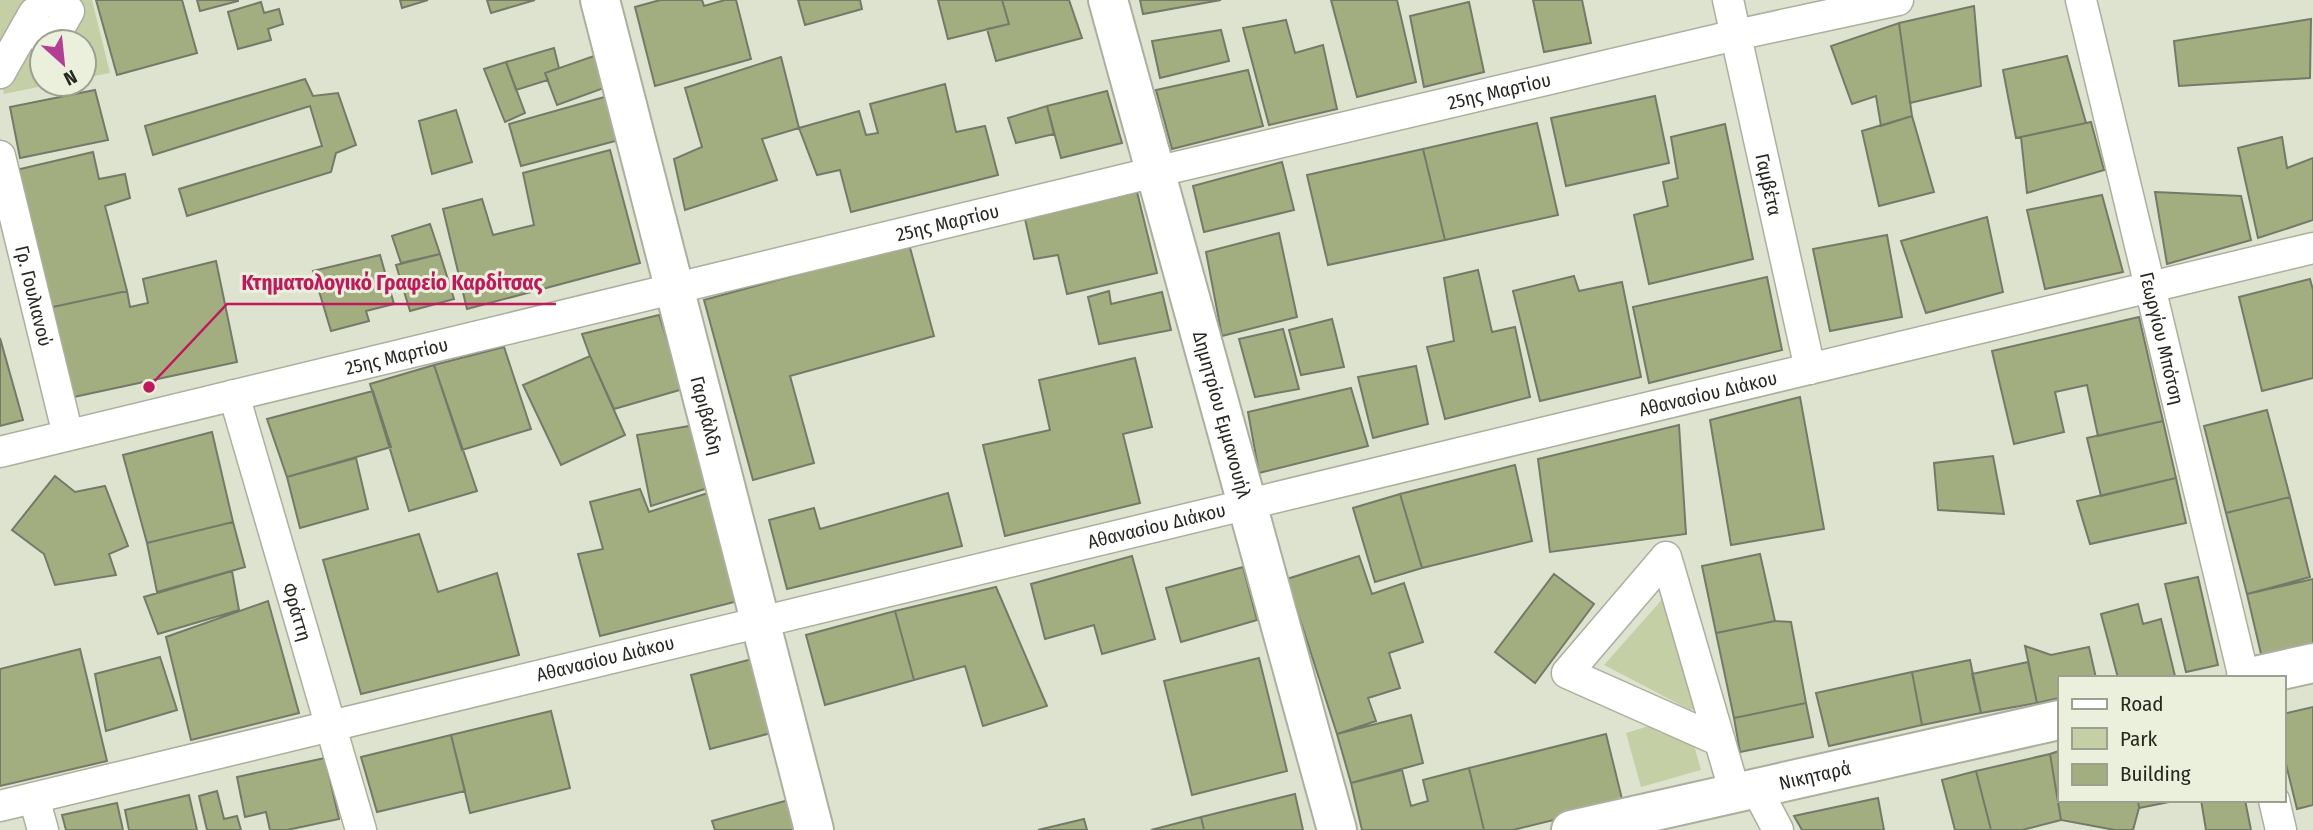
<svg xmlns="http://www.w3.org/2000/svg" width="2313" height="830" font-family="'Fira Sans Condensed',sans-serif">
<style>
.green{fill:#c5cfa6}
.building{fill:#a3ae80;stroke:#757a68;stroke-width:2}
.lines{fill:none;stroke-linecap:round;stroke-linejoin:round}
.street-casing{stroke:#abaf9d;stroke-width:33}
.secondary-casing{stroke:#abaf9d;stroke-width:42}
.street{stroke:#fff;stroke-width:30}
.secondary{stroke:#fff;stroke-width:38}
.labels{text-anchor:middle;dominant-baseline:central;stroke-width:6;stroke-linejoin:round;paint-order:stroke}
.street-label{font-size:19px;fill:#272921;stroke:#ebf0dc}
.leader{fill:none;stroke:#c2185b;stroke-width:2.5}
.callout-dot{fill:#c2185b;stroke:#ebf0dc;stroke-width:2.5}
.callout-label{font-size:21px;text-anchor:middle;font-weight:bold;fill:#c2185b;stroke:#ebf0dc;stroke-width:6;stroke-linejoin:round;paint-order:stroke}
</style>
<rect width="100%" height="100%" fill="#dee3cf"/>
<path class="green" d="M0,0H92L110,73L84,78V42H42V84H53L4,94L0,76Z
M1666,595L1700,707L1690,710L1604,665Z
M1658,723L1692,738L1701,770L1641,787L1626,733Z"/>
<path class="building" d="M96,0H182L197,53L117,75Z
M197,0H238V1L200,11Z
M400,0H428L402,8Z
M487,0H535L491,13Z
M660,0H702L704,6L725,0H736L751,59L655,86L635,7Z
M798,0H860L862,9L805,25Z
M938,0H1002L1009,24L948,39Z
M1002,0H1069L1082,38L996,61L987,29L1009,24Z
M1140,0H1221L1143,14Z
M1331,0H1397L1416,82L1357,97Z
M1533,0H1582L1591,43L1544,52Z
M261,2L264,13L279,9L283,24L268,29L271,40L238,49L228,12Z
M1469,2L1484,72L1424,87L1410,16Z
M1974,6L1981,86L1910,103L1899,23Z
M2311,19L2310,78L2179,86L2174,41Z
M1286,20L1295,53L1323,45L1337,109L1269,125L1243,28Z
M1899,23L1912,116L1881,126L1876,96L1852,104L1831,46Z
M1221,30L1229,61L1160,78L1152,41Z
M554,48L559,68L545,73L548,80L516,90L506,62Z
M594,56L604,88L557,105L545,73Z
M2067,56L2086,123L2016,138L2003,70Z
M781,57L799,128L762,139L777,180L685,210L674,159L702,147L685,88Z
M506,62L525,113L505,122L484,69Z
M1248,70L1263,126L1172,149L1156,90Z
M305,79L313,96L338,93L356,145L336,153L331,172L187,216L179,189L322,146L310,106L153,155L145,126Z
M945,84L956,132L985,126L998,175L851,212L840,170L817,175L799,128L859,111L866,135L878,133L870,104Z
M95,90L108,140L20,158L10,107Z
M1107,91L1122,143L1061,158L1047,106Z
M608,96L619,140L521,166L509,124Z
M1655,96L1669,163L1566,186L1551,118Z
M1047,106L1054,134L1016,143L1008,118Z
M456,110L472,162L432,174L419,121Z
M1912,116L1934,192L1879,206L1862,131Z
M2091,122L2104,170L2027,193L2021,137Z
M1537,123L1558,215L1445,240L1423,149Z
M1725,124L1753,259L1649,284L1634,215L1668,206L1663,182L1678,178L1671,137Z
M2282,137L2287,168L2313,158V220L2258,238L2238,148Z
M1423,149L1445,240L1328,265L1307,175Z
M610,150L640,263L467,309L443,209L482,199L493,235L534,225L523,173Z
M93,152L99,179L125,174L130,198L105,206L127,291L48,308L16,170Z
M1282,162L1294,210L1204,232L1193,186Z
M1137,192L1157,273L1067,294L1058,255L1034,259L1025,219Z
M2155,192L2241,196L2251,240L2167,264Z
M2102,195L2123,272L2045,289L2027,210Z
M1987,217L2003,292L1926,313L1901,241Z
M430,224L440,254L401,263L392,236Z
M1279,233L1297,317L1222,336L1206,252Z
M1887,235L1902,317L1830,331L1813,249Z
M909,244L934,336L790,376L814,463L753,480L704,300Z
M440,254L454,299L410,311L396,265Z
M380,255L394,304L366,311L369,321L331,331L313,271Z
M216,261L237,362L69,398L48,308L127,291L130,307L148,303L143,279Z
M1478,270L1492,332L1515,327L1530,397L1445,419L1427,347L1454,341L1444,278Z
M1574,276L1579,291L1622,282L1641,377L1540,401L1513,291Z
M1767,277L1782,350L1649,383L1633,307Z
M2310,279L2313,290V378L2262,391L2239,297Z
M1109,291L1111,304L1162,292L1171,330L1099,344L1088,297Z
M659,315L683,389L614,409L590,356L582,334Z
M2139,317L2163,421L2098,436L2087,385L2055,392L2064,432L2014,444L1992,351Z
M1332,319L1344,367L1301,375L1289,330Z
M1283,329L1299,389L1255,397L1239,339Z
M0,338L23,420L0,426Z
M504,347L531,429L462,450L434,365Z
M590,356L625,435L561,465L523,385Z
M1135,358L1152,427L1123,434L1140,503L1005,536L983,445L1050,430L1039,380Z
M434,365L477,491L409,511L370,384Z
M1416,366L1428,424L1373,438L1358,377Z
M1351,388L1368,446L1259,473L1248,412Z
M373,391L391,447L287,477L267,419Z
M1800,397L1824,529L1731,545L1710,420Z
M2267,410L2290,497L2226,513L2204,426Z
M2163,421L2176,478L2101,496L2087,438Z
M695,425L711,487L651,506L637,435Z
M1679,425L1686,534L1550,552L1538,459Z
M212,432L233,522L147,543L123,455Z
M1993,456L2004,514L1938,510L1934,463Z
M356,458L368,509L300,528L287,477Z
M1515,465L1532,541L1422,568L1400,494Z
M55,476L75,492L105,486L128,546L109,554L116,575L55,585L44,554L12,530Z
M2176,478L2186,523L2090,544L2077,501Z
M640,489L649,512L711,492L738,601L600,636L578,554L603,549L590,502Z
M948,493L962,546L787,589L769,520L814,508L820,529Z
M1400,494L1422,568L1375,582L1353,508Z
M2290,497L2310,577L2247,594L2226,513Z
M233,522L245,567L157,592L147,543Z
M419,534L438,592L497,573L519,655L361,694L323,560Z
M1760,554L1775,621L1716,633L1702,566Z
M1132,556L1155,639L1102,654L1094,625L1045,639L1031,584Z
M1359,556L1372,594L1404,583L1423,642L1389,653L1400,688L1368,698L1376,721L1337,734L1287,579Z
M1243,567L1257,620L1181,642L1166,588Z
M232,571L239,610L158,634L144,597Z
M1554,574L1594,604L1535,683L1495,652Z
M2198,577L2218,665L2186,672L2165,584Z
M2313,579V646L2262,658L2247,594Z
M996,587L1047,706L983,726L965,666L914,680L895,611Z
M268,601L299,713L191,740L166,637Z
M2138,604L2143,624L2161,619L2175,676L2167,678H2118L2101,614Z
M895,611L914,680L825,705L806,635Z
M1775,621L1791,622L1806,703L1734,718L1716,633Z
M2025,646L2051,655L2089,647L2096,678H2059V698L2037,703Z
M80,649L107,761L0,786V669Z
M160,657L177,710L106,731L95,674Z
M756,658L775,732L710,749L691,675Z
M1259,658L1287,771L1192,795L1164,681Z
M1970,660L1981,713L1922,725L1912,672Z
M2028,662L2037,703L1981,713L1972,674Z
M1912,672L1922,725L1829,746L1816,693Z
M1806,703L1813,737L1740,752L1734,718Z
M2313,707V805L2297,809L2283,752V714Z
M551,711L570,788L470,813L451,735Z
M1411,715L1423,763L1351,783L1337,734Z
M1606,734L1623,803L1513,830H1484L1469,768Z
M451,735L465,791L377,812L361,757Z
M2059,751V800H2138L2139,808L2133,830H2115L2061,820L2050,754Z
M2050,754L2061,820L2022,830H1991L1976,771Z
M325,758L339,819L287,830H270L266,812L245,817L237,777Z
M1469,768L1484,830H1362L1351,783L1402,770L1411,806L1428,801L1423,780Z
M1976,771L1991,830H1955L1942,780Z
M217,791L224,819L237,816L241,830H207L199,796Z
M1295,794L1303,830H1204L1201,817Z
M189,795L197,830H129L125,810Z
M796,798L805,830H715L712,821Z
M1878,798L1884,830H1802L1794,816Z
M2138,800H2179L2139,808Z
M2201,800H2245L2251,830H2206Z
M117,803L123,830H66L62,815Z
M1201,817L1204,830H1151Z
M1084,819L1087,830H1038Z"/>
<g class="lines">
<g class="street-casing">
<g id="street">
<path id="s1" d="M1728,0L1810,369"/>
<path id="s2" d="M2081,0L2244,678"/>
<path d="M25,29L52,41L69,11L51,0"/>
<path d="M0,73L34,13"/>
<path id="s3" d="M0,156L68,435"/>
<path id="s4" d="M234,395L361,830"/>
<path id="s5" d="M0,452L1155,172L1736,35L1898,0"/>
<path d="M1720,741L1567,673L1666,557L1735,793"/>
<path d="M1756,788L1778,830"/>
<path d="M34,798L43,830"/>
<path d="M2274,800L2281,830"/>
<path id="s6" d="M0,806C770,616 1542,434 2313,248"/>
</g>
</g>
<g class="secondary-casing">
<g id="secondary">
<path id="s7" d="M600,0L814,830"/>
<path id="s8" d="M1108,0L1337,830"/>
<path d="M2246,678L2313,663"/>
<path id="s9" d="M1571,830L2059,720"/>
</g>
</g>
<use href="#street" class="street"/>
<use href="#secondary" class="secondary"/>
</g>
<g class="labels">
<g class="street-label">
<text stroke="none"><textPath href="#s5" startOffset="1542">25ης Μαρτίου</textPath></text>
<text stroke="none"><textPath href="#s1" startOffset="189">Γαμβέτα</textPath></text>
<text stroke="none"><textPath href="#s5" startOffset="975">25ης Μαρτίου</textPath></text>
<text stroke="none"><textPath href="#s3" startOffset="144">Γρ. Γουλιανού</textPath></text>
<text stroke="none"><textPath href="#s2" startOffset="348">Γεωργίου Μπότση</textPath></text>
<text stroke="none"><textPath href="#s5" startOffset="408">25ης Μαρτίου</textPath></text>
<text stroke="none"><textPath href="#s6" startOffset="1757">Αθανασίου Διάκου</textPath></text>
<text stroke="none"><textPath href="#s7" startOffset="429">Γαριβάλδη</textPath></text>
<text stroke="none"><textPath href="#s8" startOffset="430">Δημητρίου Εμμανουήλ</textPath></text>
<text stroke="none"><textPath href="#s6" startOffset="1190">Αθανασίου Διάκου</textPath></text>
<text stroke="none"><textPath href="#s4" startOffset="226">Φράττη</textPath></text>
<text stroke="none"><textPath href="#s6" startOffset="623">Αθανασίου Διάκου</textPath></text>
<text stroke="none"><textPath href="#s9" startOffset="250">Νικηταρά</textPath></text>
</g>
</g>
<path class="leader" d="M149 387L227 304H556"/>
<circle class="callout-dot" cx="149" cy="387" r="7"/>
<g class="callout-label">
<text x="392" y="290">Κτηματολογικό Γραφείο Καρδίτσας</text>
</g>
<rect x="2058" y="676" width="228" height="126" fill="#ebf0dc" stroke="#9da091" stroke-width="2"/>
<rect x="2072" y="699" width="35" height="10" fill="#ffffff" stroke="#9da091" stroke-width="2"/>
<text x="2120" y="711" font-size="21" fill="#272921">Road</text>
<rect x="2072" y="728" width="35" height="21" fill="#c5cfa6" stroke="#9da091" stroke-width="2"/>
<text x="2120" y="746" font-size="21" fill="#272921">Park</text>
<rect x="2072" y="764" width="35" height="21" fill="#a3ae80" stroke="#9da091" stroke-width="2"/>
<text x="2120" y="781" font-size="21" fill="#272921">Building</text>
<g transform="translate(63 63) rotate(153)"><circle r="33" fill="#ebf0dc" stroke="#9da091" stroke-width="2"/>
<path d="M0-5L12 26L0 18L-12 26Z" fill="#b43e95"/>
<text y="-10" font-size="19" font-weight="bold" text-anchor="middle" fill="#272921">N</text>
</g>
</svg>
